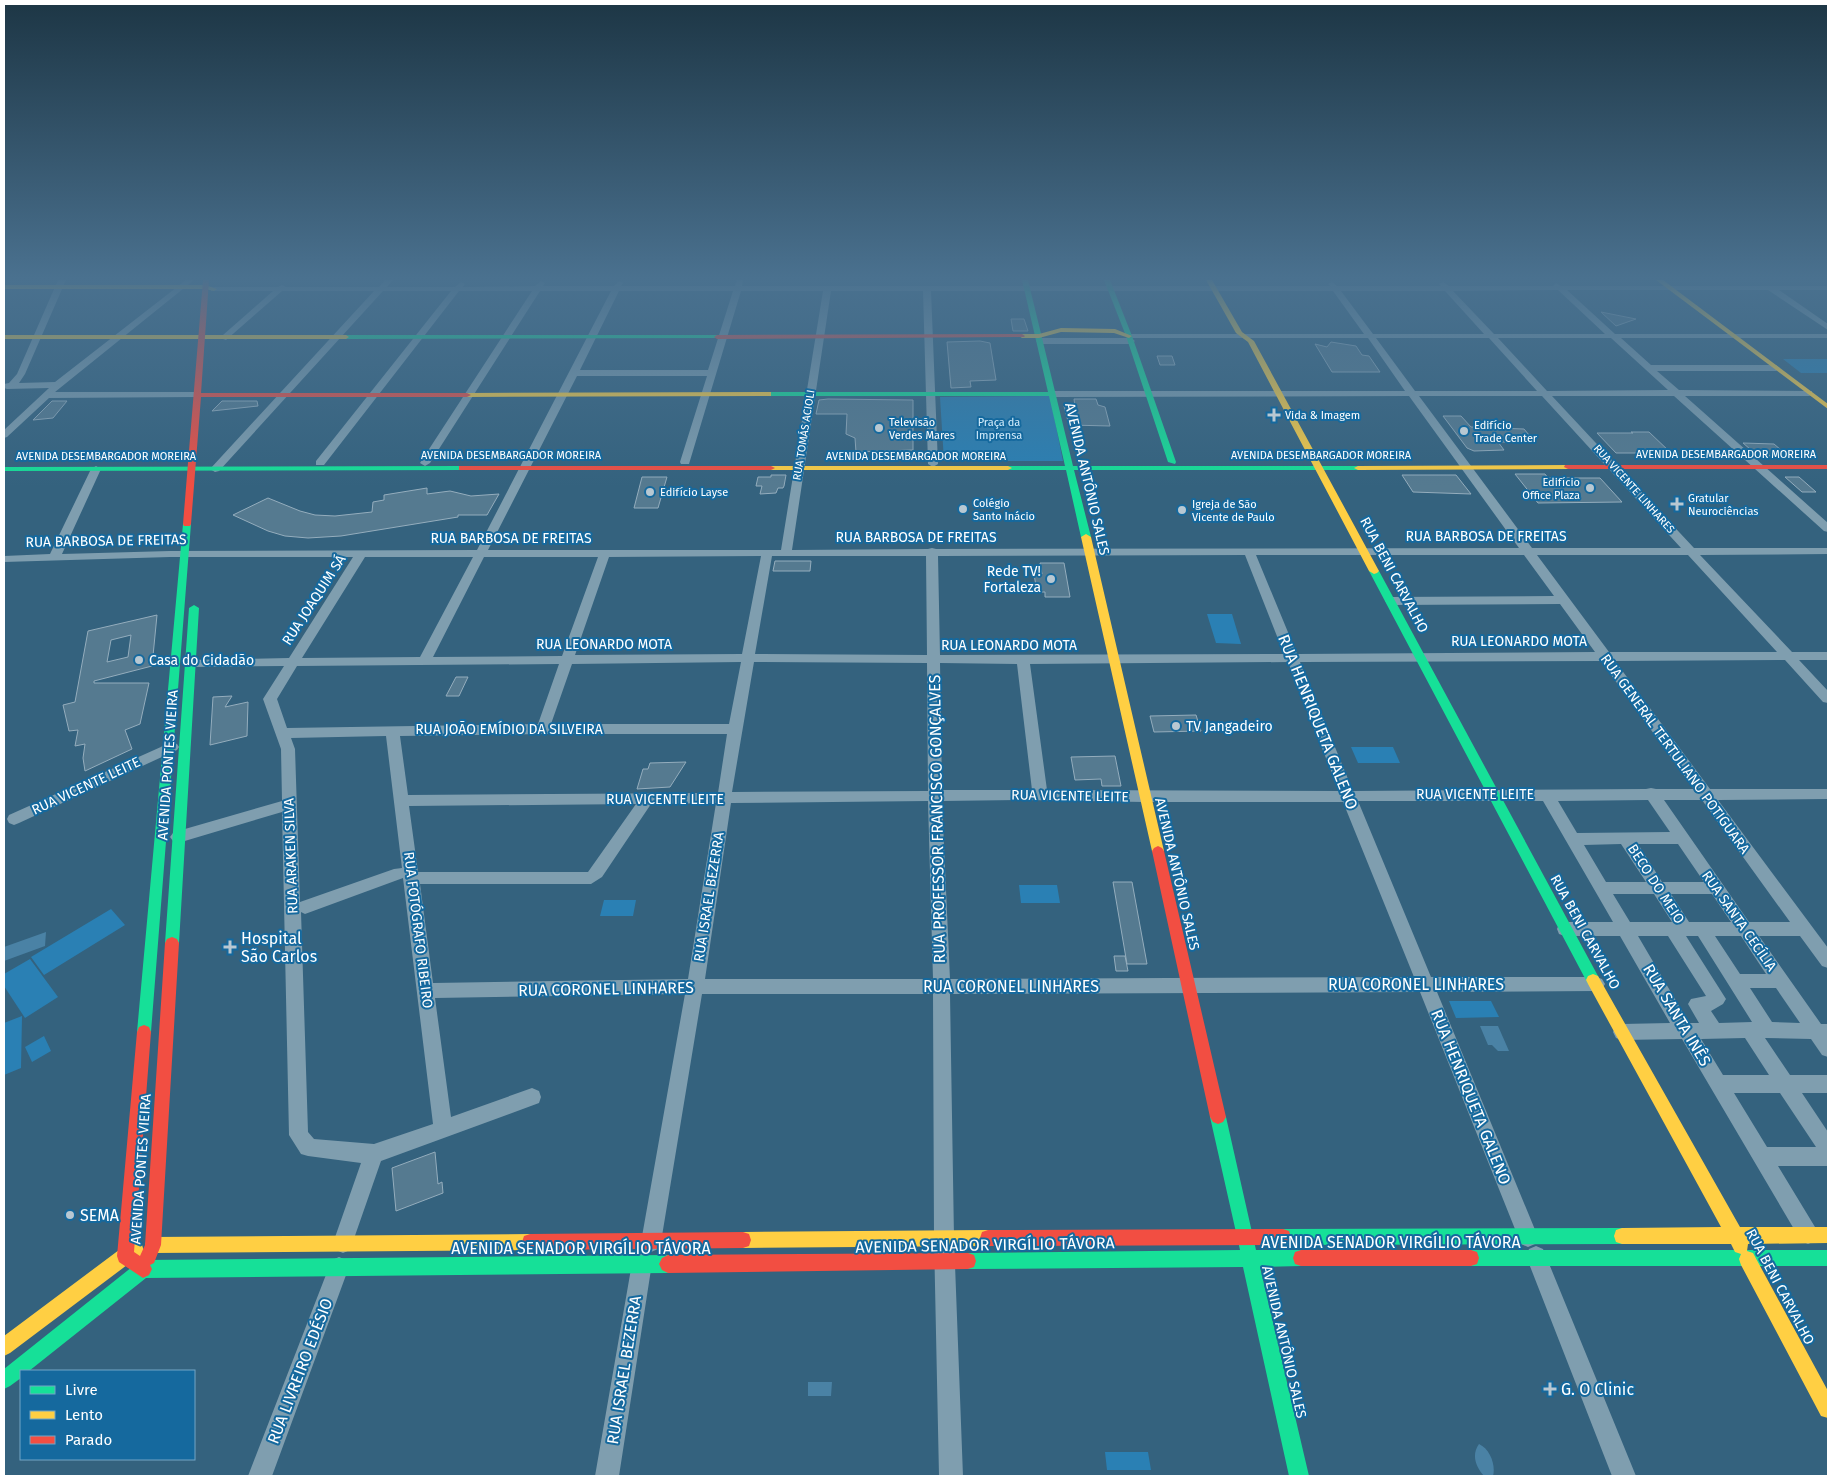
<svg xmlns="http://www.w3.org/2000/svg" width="1832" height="1480" font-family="'Fira Sans',sans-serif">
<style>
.green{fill:#2a80b4}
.water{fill:#4a82a5}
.building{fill:#557a90;stroke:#94adbd;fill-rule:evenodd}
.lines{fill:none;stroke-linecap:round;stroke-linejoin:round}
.street{fill:#7f9eaf;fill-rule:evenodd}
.fast{fill:#16e098;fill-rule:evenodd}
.slow{fill:#ffcf43;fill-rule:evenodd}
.jam{fill:#f24e42;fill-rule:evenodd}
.poi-dot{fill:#b8c8d2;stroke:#15699e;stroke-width:2}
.labels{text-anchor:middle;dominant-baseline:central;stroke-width:4;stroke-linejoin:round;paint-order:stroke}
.far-poi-label{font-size:11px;fill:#fff;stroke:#15699e;text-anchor:start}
.far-park-label{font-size:11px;fill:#d5eefd;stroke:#15699e}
.far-street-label{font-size:11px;fill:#fff;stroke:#15699e}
.street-label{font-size:14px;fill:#fff;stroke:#15699e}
.poi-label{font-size:14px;fill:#fff;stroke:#15699e;text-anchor:start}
.near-street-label{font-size:16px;fill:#fff;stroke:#15699e}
.near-poi-label{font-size:16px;fill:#fff;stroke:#15699e;text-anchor:start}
</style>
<rect width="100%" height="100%" fill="#34627e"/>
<path class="green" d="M1783,359H1828V373H1801Z
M1050,396L1063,461H944L940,397Z
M1207,614H1232L1241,644L1216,643Z
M1351,747H1393L1400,763H1358Z
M1019,885H1057L1060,903H1021Z
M604,900H636L633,916H600Z
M111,909L125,925L44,975L31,957Z
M30,959L58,997L25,1018L4,986V974Z
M1449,1001H1491L1499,1017L1456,1018Z
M22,1016L21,1068L4,1075V1023Z
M44,1036L51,1051L32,1062L25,1047Z
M1105,1452H1148L1151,1470H1107Z"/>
<path class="water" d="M46,932L45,946L4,961V947Z
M1480,1026H1498L1509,1051H1498L1492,1045H1488Z
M808,1382H832L831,1396H808Z
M1479,1444C1490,1449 1496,1465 1493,1476H1484C1476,1467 1471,1455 1479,1444Z"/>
<path class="building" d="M1601,312L1636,319L1616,326Z
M1011,319H1024L1028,331H1013Z
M980,341L990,343L996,380L970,381L971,387L951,388L947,342Z
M1331,342L1356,346L1362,355L1369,356L1380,372H1332L1315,344L1327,347Z
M1157,356H1172L1175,365H1160Z
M828,399L913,400V450L856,452L855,438L846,434L847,414H816L819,400Z
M1074,399H1096L1098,405L1105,407L1110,426L1069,425L1064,406H1075Z
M52,401H67L53,418L33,420Z
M222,401H257L258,406L212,411Z
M1443,416H1461L1471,427L1524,429L1535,442H1498L1504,450L1474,451L1467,448Z
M1631,432H1649L1671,453H1616L1597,433H1633Z
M1743,443L1774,444L1788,456H1758Z
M1515,474H1545L1548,478H1600L1622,502L1538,503Z
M771,475H786L784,486L783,488H778L776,493L760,494L762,486H756L758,477H771Z
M1402,475H1456L1471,494L1413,492Z
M642,477H667L658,508H634Z
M1785,477H1799L1816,492H1802Z
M427,488V494L450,491L471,496L499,494L487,515H458V517L341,536L308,538L285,536L268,531L233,515L268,498L300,511L315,515L335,516L372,512L373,502L384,500V495Z
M775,561H811L810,571H773Z
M1040,563H1064L1070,597H1045V592H1037L1034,574H1042Z
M157,615L152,666L94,681V683H149L140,724L125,730L132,749L85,771L83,758L85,744L75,746L78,730L69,731L63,705L75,702L88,631ZM131,635L128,657L107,662L111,640Z
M456,677H468L459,696H446Z
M232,696L225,707L248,702L247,736L210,745L213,697Z
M1196,715L1201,731L1154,732L1150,716Z
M1115,756L1121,786H1102L1101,779L1075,780L1071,757Z
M686,762L670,787L637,789L643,769H648L650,763Z
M1113,882H1132L1147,964H1127Z
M1114,956H1125L1128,971H1116Z
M435,1152L438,1184L442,1182L443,1193L396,1211L392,1168Z"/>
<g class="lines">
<path class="street" d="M58,280H66L25,374L19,383L55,382L186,280H194L55,392H197L200,393V397L49,398L7,437L4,438V430L49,388L7,389L4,388V384L9,383L17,374Z
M385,280H393L387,287H455L461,282L465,284L463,287L535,286L541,281L545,283L543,286H614L619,281L623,283L621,286H735L737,280H743L742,286H1330L1328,284L1332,282L1337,286H1441L1439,284L1443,282L1449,286H1553L1556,283L1561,286H1828V290H1779L1828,324V330L1768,290H1567L1615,334H1828V338H1621L1651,365H1776L1780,368L1776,371H1657L1679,390L1812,391V395L1809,396H1685L1828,523V532L1824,531L1674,396H1552L1694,548H1828V554L1700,555L1792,652H1828V660H1799L1828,691V703L1823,702L1785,660L1615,661L1710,789H1828V799L1718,800L1828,948V968L1822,966L1800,936H1759L1821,1024H1828V1057L1822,1055L1811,1039L1765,1038L1790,1075H1828V1093H1802L1828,1132V1166H1778L1815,1227L1818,1234L1815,1241L1808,1244L1801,1241L1682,1039L1622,1040L1616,1038L1613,1032L1616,1026L1622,1024L1670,1023L1620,936H1565L1559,934L1557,929L1559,924L1565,922H1613L1543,801H1358L1431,977H1596L1602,979L1605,984L1602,989L1596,991L1437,992L1538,1237L1535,1244L1528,1247L1521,1244L1420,992L950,994L954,1238L963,1476H939L934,1238L933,994H702L661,1242L658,1249L651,1252L644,1249L641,1242L685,994H679L435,998L451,1117L532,1088L539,1091L541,1097L539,1103L381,1161L350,1250L343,1253L336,1250L333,1243L361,1163L308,1156L301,1154L289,1135L282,812L178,843L173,841L170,837L173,833L178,831L282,801L281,749L263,699L284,666L190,667L186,666L184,663L186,660L289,658L353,557H170L4,562V556L50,554L91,469L96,466L101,469L62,554L170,551L477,550L611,291H540L430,463L425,466L420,463L532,291H459L324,465H316V461L451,291H383L219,471L215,472L210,469L374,291H282L226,340L223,339V335L273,291H211V287H278L282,285L286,287H379ZM1558,290L1605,334H1494L1453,291ZM619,291H733L708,370H580ZM741,291H823L781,550H488L577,376H707L680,462L681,464H689ZM831,291H923L928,464L933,467L938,464L931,291H1333L1364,334H1129L1125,336L1129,338H1040L1036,341L1040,344H1131L1135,341L1131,338H1368L1405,391H1052L1047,394L1052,397L1409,396L1519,548L936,549L932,548L928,549L792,550ZM1341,291H1445L1484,334H1373ZM1376,338H1489L1537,391H1415ZM1498,338H1611L1668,390L1547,391ZM1419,396H1542L1681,548H1532ZM1245,555L1284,654L940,655L938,556ZM1256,555H1524L1554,596L1391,597L1385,601L1391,605L1560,604L1595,652L1297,654ZM1537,555H1688L1777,652H1609ZM761,556L742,654L575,655L609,557ZM772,556H926L927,655L755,654ZM365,557H473L420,657L302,658ZM484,557H598L562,656L433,657ZM1601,661L1694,789H1656L1651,788L1646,789L1353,791L1300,662ZM741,662L729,724H551L572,664ZM754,662L927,663L928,791L732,792ZM1288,662L1339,791L1047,790L1030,664ZM940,663L1017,664L1032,790H942ZM559,664L538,724L287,728L277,699L297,666ZM543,734H727L718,793L408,795L400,736ZM386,736L402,868L394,869L300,902L295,749L291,738ZM1026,800L1144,802H1343L1414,977L950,979L942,801ZM1648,800L1670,832L1577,833L1558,801ZM1664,800H1702L1790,922H1749ZM928,801L933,979H705L731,803ZM716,803L688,979L433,983L420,884H591L602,877L651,804ZM636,804L588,872H418L409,806ZM1621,844L1646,882H1606L1584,845ZM1638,844H1678L1704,882H1662ZM403,878L433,1124L374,1144L314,1139L308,1132L301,912L305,914ZM1613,894H1654L1672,922H1630ZM1671,894H1712L1731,922H1689ZM1638,936H1668L1706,996L1691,999L1688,1004L1699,1023H1689ZM1686,936H1698L1752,1022L1719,1023L1711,1011L1723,1004L1726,999ZM1715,936H1741L1766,974H1740ZM1750,988H1776L1800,1023L1772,1022ZM1745,1038L1769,1075H1723L1701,1039ZM1734,1093H1780L1816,1147H1767Z
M172,742L177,744L179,747L177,750L19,823L14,825L9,823L7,819L9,815Z
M1536,1246L1543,1249L1636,1476H1612L1526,1256L1529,1249Z
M642,1253L649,1256L652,1263L619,1476H595L632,1263L635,1256Z
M339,1257L346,1260L349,1267L272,1476H248L329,1267L332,1260Z"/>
<path class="fast" d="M1022,280H1028L1073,466H1358L1362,468L1358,470H1074L1091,537L1086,540L1081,537L1066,470H1008L1004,468L1008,466H1065L1049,396H768L764,394L768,392H1048Z
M1104,280H1110L1132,336L1176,462L1175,464L1168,462L1126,336Z
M717,335L720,337L719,338L346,339L343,337L346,335Z
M462,466H465V470L4,471V467Z
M187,521L191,524L151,1032L149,1037L144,1039L139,1037L137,1032L183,524Z
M1374,568L1379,571L1598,976L1600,980L1598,984L1593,986L1588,984L1369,571Z
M194,605L199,608L179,943L177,947L172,949L167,947L165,943L189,608Z
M1218,1110L1223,1112L1226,1117L1256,1250H1301L1307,1252L1309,1258L1307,1264L1301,1266L1260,1267L1309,1476H1289L1243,1267L968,1269L962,1267L960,1261L962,1255L968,1253L1240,1250L1210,1117L1213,1112Z
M1622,1228L1628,1230L1630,1236L1628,1242L1622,1244L1283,1245L1277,1243L1275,1237L1277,1231L1283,1229Z
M1471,1250H1828V1266H1471L1465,1264L1463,1258L1465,1252Z
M668,1255L674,1258L677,1264L674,1270L668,1273L146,1278L29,1371H21V1378L10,1386L4,1389V1369L137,1263L143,1260Z"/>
<path class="slow" d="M1206,280H1212L1242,332L1254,341L1379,571L1377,573L1374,574L1369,571L1248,342L1236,333Z
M1656,280H1663L1828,404V409Z
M4,285H205L217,289L214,291L205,289H4Z
M1061,328L1115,329L1132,336L1129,338L1114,333L1061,332L1039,338H1022L1019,336L1022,334H1039Z
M4,335H346L349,337L346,339H4Z
M768,392H771V396L467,397L463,395L467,393Z
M1568,465L1572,467L1571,469L1358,470L1354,468L1358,466Z
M768,466H1008L1012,468L1008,470H768Z
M1086,534L1091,537L1164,851L1162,854L1158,856L1154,854L1152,851L1081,537Z
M1593,974L1598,976L1740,1227H1828V1243L1748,1244L1747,1251L1753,1253L1828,1391V1418L1821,1416L1741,1265L1739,1259L1741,1254L1735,1252L1731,1244H1622L1616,1242L1614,1236L1616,1230L1622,1228L1721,1227L1588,984L1586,980L1588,976Z
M988,1230L994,1232L996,1238L994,1244L988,1246L743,1248L737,1246L735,1240L737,1234L743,1232Z
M530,1234L536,1236L538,1242L536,1248L530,1250L153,1253L147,1251L145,1245L147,1239L153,1237Z
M136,1243L142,1245L144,1251L142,1257L131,1262L10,1353L4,1356V1336L119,1250Z"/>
<path class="jam" d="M203,280H209L201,393H467L471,395L467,397H201L191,524L190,526H184L183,524Z
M1022,334L1025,336L1024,337L717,339L714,337L717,335Z
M1565,465H1828V469H1568L1564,467Z
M459,466H771L775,468L771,470H459Z
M1158,846L1162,848L1164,851L1226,1117L1223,1122L1218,1124L1213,1122L1210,1117L1152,851L1154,848Z
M172,937L177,939L179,943L161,1245L154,1263L150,1265L152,1269L149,1275L143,1278L119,1262L117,1256L137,1032L139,1027L144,1025L149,1027L151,1032L134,1252L140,1256L145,1245L165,943L167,939Z
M1283,1229L1289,1231L1291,1237L1289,1243L1283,1245L988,1246L982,1244L980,1238L982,1232L988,1230Z
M743,1232L749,1234L751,1240L749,1246L743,1248L530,1250L524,1248L522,1242L524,1236L530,1234Z
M1301,1250H1471L1477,1252L1479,1258L1477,1264L1471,1266H1301L1295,1264L1293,1258L1295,1252Z
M968,1253L974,1255L976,1261L974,1267L968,1269L668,1273L662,1270L659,1264L662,1258L668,1255Z"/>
</g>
<linearGradient id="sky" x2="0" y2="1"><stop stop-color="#1d3645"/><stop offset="0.57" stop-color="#4a718f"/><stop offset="1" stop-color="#4a718f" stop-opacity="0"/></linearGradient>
<rect width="1832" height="487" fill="url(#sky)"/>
<g class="poi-dot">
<path d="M1271.5 407.5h5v5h5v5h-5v5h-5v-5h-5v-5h5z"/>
<circle cx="879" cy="428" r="5"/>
<circle cx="1464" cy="431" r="5"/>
<circle cx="1590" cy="488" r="5"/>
<circle cx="650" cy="492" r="5"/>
<path d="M1674.5 496.5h5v5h5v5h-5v5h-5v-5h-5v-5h5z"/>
<circle cx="963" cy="509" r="5"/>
<circle cx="1182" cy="510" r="5"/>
<circle cx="1051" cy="579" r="5"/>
<circle cx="139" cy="660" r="5"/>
<circle cx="1176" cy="726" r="5"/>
<path d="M227.5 939.5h5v5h5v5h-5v5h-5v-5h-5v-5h5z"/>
<circle cx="70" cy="1215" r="5"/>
<path d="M1547.5 1381.5h5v5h5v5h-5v5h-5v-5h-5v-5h5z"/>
</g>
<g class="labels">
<g class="far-poi-label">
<text x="1285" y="415">Vida &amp; Imagem</text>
<text x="889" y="422">Televisão<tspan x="889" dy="13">Verdes Mares</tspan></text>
<text x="1474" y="425">Edifício<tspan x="1474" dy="13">Trade Center</tspan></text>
<text x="1580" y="482" text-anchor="end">Edifício<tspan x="1580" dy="13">Office Plaza</tspan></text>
<text x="660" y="492">Edifício Layse</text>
<text x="1688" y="498">Gratular<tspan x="1688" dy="13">Neurociências</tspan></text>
<text x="973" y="503">Colégio<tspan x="973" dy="13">Santo Inácio</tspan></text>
<text x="1192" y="504">Igreja de São<tspan x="1192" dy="13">Vicente de Paulo</tspan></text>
</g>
<g class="far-park-label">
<text x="999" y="422">Praça da<tspan x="999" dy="13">Imprensa</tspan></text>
</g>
<g class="far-street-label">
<text transform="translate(804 435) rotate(-81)">RUA TOMÁS ACIOLI</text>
<text x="1726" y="454">AVENIDA DESEMBARGADOR MOREIRA</text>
<text x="511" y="455">AVENIDA DESEMBARGADOR MOREIRA</text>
<text x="1321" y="455">AVENIDA DESEMBARGADOR MOREIRA</text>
<text x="106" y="456">AVENIDA DESEMBARGADOR MOREIRA</text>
<text x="916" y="456">AVENIDA DESEMBARGADOR MOREIRA</text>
<text transform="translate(1634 489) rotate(48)">RUA VICENTE LINHARES</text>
</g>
<g class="street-label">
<text transform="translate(1087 479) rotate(77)">AVENIDA ANTÔNIO SALES</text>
<text x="1486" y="536">RUA BARBOSA DE FREITAS</text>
<text x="916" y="537">RUA BARBOSA DE FREITAS</text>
<text x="511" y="538">RUA BARBOSA DE FREITAS</text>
<text transform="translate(106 541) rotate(-1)">RUA BARBOSA DE FREITAS</text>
<text transform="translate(1394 575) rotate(62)">RUA BENI CARVALHO</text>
<text transform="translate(314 600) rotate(-57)">RUA JOAQUIM SÁ</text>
<text x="1519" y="641">RUA LEONARDO MOTA</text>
<text x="604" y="644">RUA LEONARDO MOTA</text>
<text x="1009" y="645">RUA LEONARDO MOTA</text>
<text x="509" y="729">RUA JOÃO EMÍDIO DA SILVEIRA</text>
<text transform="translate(1675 754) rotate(54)">RUA GENERAL TERTULIANO POTIGUARA</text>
<text transform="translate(168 765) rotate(-86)">AVENIDA PONTES VIEIRA</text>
<text transform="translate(86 786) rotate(-25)">RUA VICENTE LEITE</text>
<text x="1475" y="794">RUA VICENTE LEITE</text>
<text transform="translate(1070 796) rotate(1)">RUA VICENTE LEITE</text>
<text x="665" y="799">RUA VICENTE LEITE</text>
<text transform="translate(291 856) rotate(-92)">RUA ARAKEN SILVA</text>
<text transform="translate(1177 874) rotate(77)">AVENIDA ANTÔNIO SALES</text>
<text transform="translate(1656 884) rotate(57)">BECO DO MEIO</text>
<text transform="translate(709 897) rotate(-81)">RUA ISRAEL BEZERRA</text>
<text transform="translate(1739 921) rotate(55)">RUA SANTA CECÍLIA</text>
<text transform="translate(418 930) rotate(83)">RUA FOTÓGRAFO RIBEIRO</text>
<text transform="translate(1585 932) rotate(61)">RUA BENI CARVALHO</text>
<text transform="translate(141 1169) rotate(-86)">AVENIDA PONTES VIEIRA</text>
<text transform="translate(1780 1287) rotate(62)">RUA BENI CARVALHO</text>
<text transform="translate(1284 1342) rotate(77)">AVENIDA ANTÔNIO SALES</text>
</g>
<g class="poi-label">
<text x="1041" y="571" text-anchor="end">Rede TV!<tspan x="1041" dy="16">Fortaleza</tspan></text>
<text x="149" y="660">Casa do Cidadão</text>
<text x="1186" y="726">TV Jangadeiro</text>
</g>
<g class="near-street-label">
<text transform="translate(1318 722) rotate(68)">RUA HENRIQUETA GALENO</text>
<text transform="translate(937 819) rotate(-91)">RUA PROFESSOR FRANCISCO GONÇALVES</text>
<text x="1416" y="984">RUA CORONEL LINHARES</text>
<text x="1011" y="986">RUA CORONEL LINHARES</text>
<text transform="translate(606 989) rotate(-1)">RUA CORONEL LINHARES</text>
<text transform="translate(1677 1015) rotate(59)">RUA SANTA INÊS</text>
<text transform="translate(1471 1097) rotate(68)">RUA HENRIQUETA GALENO</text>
<text x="1391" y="1242">AVENIDA SENADOR VIRGÍLIO TÁVORA</text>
<text transform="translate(985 1245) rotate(-1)">AVENIDA SENADOR VIRGÍLIO TÁVORA</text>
<text x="581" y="1248">AVENIDA SENADOR VIRGÍLIO TÁVORA</text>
<text transform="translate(624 1370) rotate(-81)">RUA ISRAEL BEZERRA</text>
<text transform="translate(300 1371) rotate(-69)">RUA LIVREIRO EDÉSIO</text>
</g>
<g class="near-poi-label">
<text x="241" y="938">Hospital<tspan x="241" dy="18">São Carlos</tspan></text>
<text x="80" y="1215">SEMA</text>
<text x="1561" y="1389">G. O Clinic</text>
</g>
</g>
<rect width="1832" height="1480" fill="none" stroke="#ffffff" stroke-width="10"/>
<rect x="20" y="1370" width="175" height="90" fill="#15699e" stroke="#73a5c5"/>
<rect x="30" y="1386" width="25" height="8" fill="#16e098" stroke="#73a5c5"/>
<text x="65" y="1395" font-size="15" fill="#ffffff">Livre</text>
<rect x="30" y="1411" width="25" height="8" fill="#ffcf43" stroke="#73a5c5"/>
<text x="65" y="1420" font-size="15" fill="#ffffff">Lento</text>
<rect x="30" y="1436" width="25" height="8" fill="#f24e42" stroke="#73a5c5"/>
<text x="65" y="1445" font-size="15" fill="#ffffff">Parado</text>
</svg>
